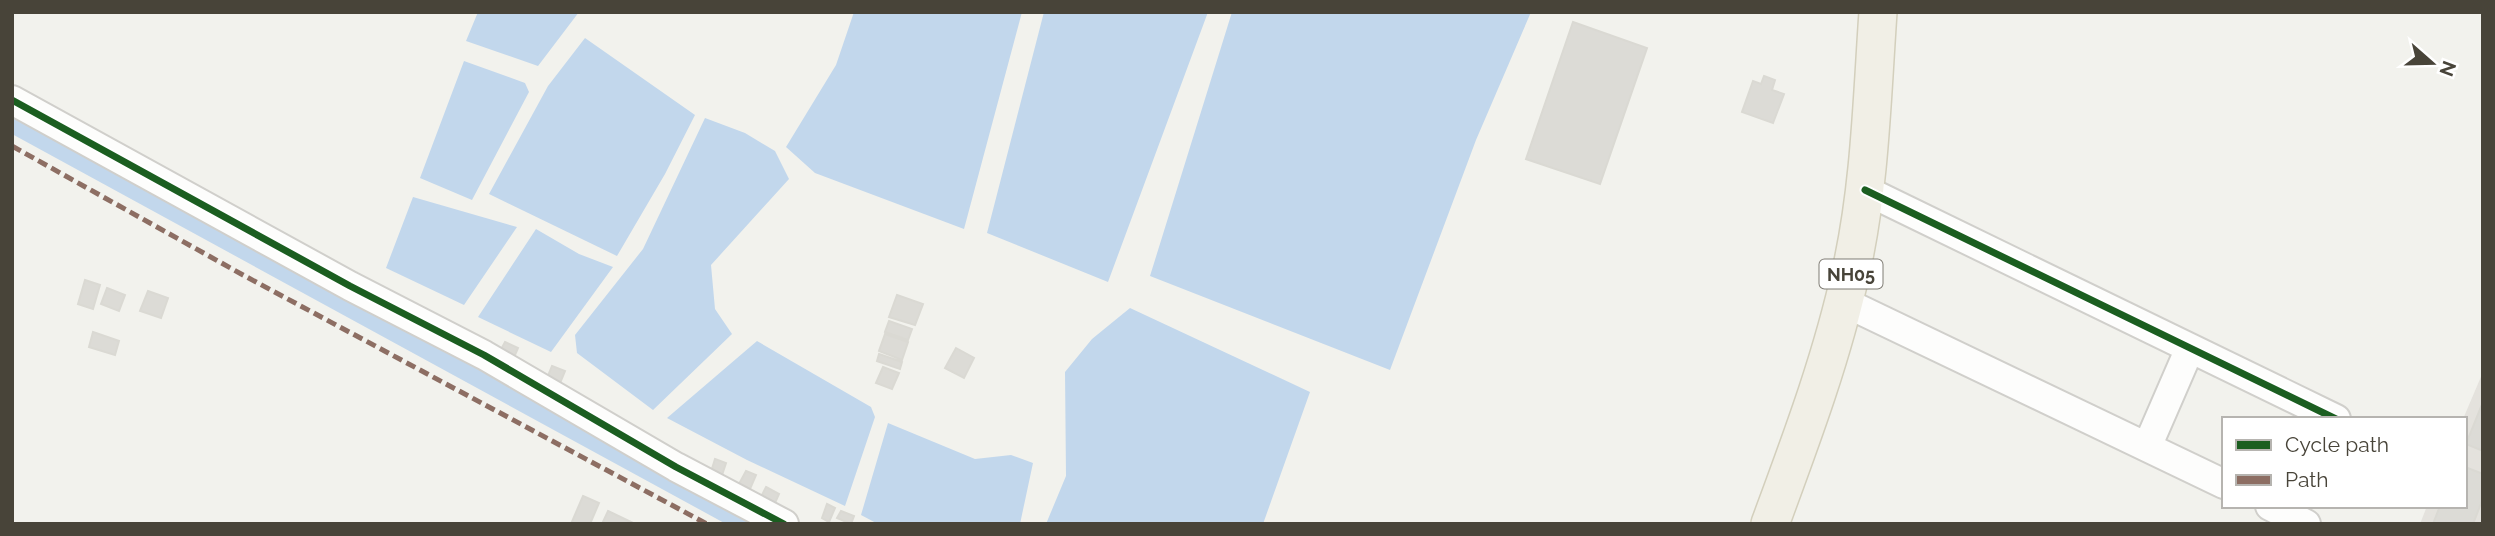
<svg xmlns="http://www.w3.org/2000/svg" width="2495" height="536" font-family="Raleway,sans-serif">
<style>
.industrial{fill:#e4e2dd}
.water{fill:#c2d7ec}
.lines{fill:none;stroke-linecap:round;stroke-linejoin:round}
.canal{stroke:#c2d7ec;stroke-width:21}
.building{fill:#dcdbd6;stroke:#dad9d3;stroke-width:2}
.minor-casing{stroke:#d0cfcb;stroke-width:32}
.major-casing{stroke:#d3cfbc;stroke-width:40}
.minor{stroke:#fdfdfc;stroke-width:28}
.major{stroke:#f1efe6;stroke-width:37}
.quiet{stroke:#8d6e63;stroke-width:5;stroke-dasharray:10 5;stroke-linecap:butt}
.cycleway-casing{stroke:#fff;stroke-width:11}
.cycleway{stroke:#1b5e20;stroke-width:7}
.labels{text-anchor:middle;dominant-baseline:central;stroke-width:6;stroke-linejoin:round;paint-order:stroke}
.shield{fill:#fff;stroke:#7f7c74;stroke-width:2}
.shield-label{font-size:18px;font-weight:bold;fill:#484439}
</style>
<rect width="100%" height="100%" fill="#f2f2ed"/>
<path class="industrial" d="M2483,372V524H2420L2427,506H2465L2463,419Z"/>
<path class="water" d="M478,12H579L538,66L466,41Z
M854,12H1022L964,229L815,173L786,147L836,65Z
M1044,12H1208L1108,282L987,233Z
M1232,12H1531L1476,140L1390,370L1150,276Z
M585,38L695,115L665,174L617,256L489,194L548,86Z
M464,61L525,83L529,92L472,200L420,178Z
M705,118L745,133L775,151L789,179L711,265L715,309L732,334L653,410L577,353L575,335L643,249Z
M413,197L517,227L464,305L386,268Z
M536,229L579,254L613,267L551,352L478,317Z
M1130,308L1310,392L1263,524H1046L1066,476L1065,372L1092,339Z
M757,341L871,407L875,417L845,506L747,460L667,418Z
M888,423L975,459L1011,455L1033,463L1020,524H878L861,515Z"/>
<g class="lines">
<path class="canal" d="M12,122L748,524"/>
</g>
<path class="building" d="M1573,22L1647,48L1600,184L1526,159Z
M1764,76L1775,80L1772,90L1784,94L1773,123L1742,112L1753,81L1761,84Z
M85,280L100,285L93,309L78,304Z
M107,288L125,295L119,311L101,304Z
M148,291L168,298L161,318L140,311Z
M897,295L923,304L915,325L889,317Z
M889,321L912,329L908,340L885,332Z
M93,332L119,341L115,355L89,347Z
M885,334L908,342L902,360L879,351Z
M505,342L518,348L512,362L498,355Z
M956,348L974,358L964,378L945,368Z
M879,354L902,362L900,369L877,361Z
M552,366L565,371L558,388L545,383Z
M883,367L899,373L892,389L876,383Z
M2483,402V451L2466,444Z
M715,459L726,463L721,478L710,475Z
M2465,467L2483,474V498L2473,524H2433L2440,506H2465Z
M746,471L756,475L750,489L739,484Z
M766,487L779,494L775,503L761,497Z
M583,496L599,503L590,524H571Z
M827,504L835,508L829,522L822,518Z
M608,511L633,523V524H602Z
M841,511L854,516L851,524L837,518Z"/>
<g class="lines">
<g class="minor-casing">
<path id="minor" d="M12,100L350,286L484,355L676,467L784,524
M1865,190L2336,419
M1844,302L2224,484
M2147,447L2190,348
M2270,506L2306,524"/>
</g>
<g class="major-casing">
<path id="major" d="M1770,524C1801,440 1832,358 1851,271C1870,187 1872,98 1878,12"/>
</g>
<use href="#minor" class="minor"/>
<use href="#major" class="major"/>
<path class="quiet" d="M12,146L243,275L707,524"/>
<g class="cycleway-casing">
<path id="cycleway" d="M12,100L350,286L484,355L676,467L784,524
M1865,190L2336,419"/>
</g>
<use href="#cycleway" class="cycleway"/>
</g>
<g class="labels">
<rect class="shield" x="1819.5" y="259.5" width="63" height="29" rx="5"/>
<g class="shield-label">
<text x="1851" y="274">NH05</text>
</g>
</g>
<rect width="2495" height="536" fill="none" stroke="#484439" stroke-width="28"/>
<rect x="2222" y="417" width="245" height="91" fill="#ffffff" stroke="#b6b4b0" stroke-width="2"/>
<rect x="2236" y="440" width="35" height="10" fill="#1b5e20" stroke="#b6b4b0" stroke-width="2"/>
<text x="2285" y="452" font-size="21" fill="#484439">Cycle path</text>
<rect x="2236" y="475" width="35" height="10" fill="#8d6e63" stroke="#b6b4b0" stroke-width="2"/>
<text x="2285" y="487" font-size="21" fill="#484439">Path</text>
<g transform="translate(2432 63) rotate(110)" stroke="#ffffff" stroke-width="5" paint-order="stroke">
<path d="M0-5L12 26L0 18L-12 26Z" fill="#484439"/>
<text y="-10" font-size="19" font-weight="bold" text-anchor="middle" fill="#484439">N</text>
</g>
</svg>
